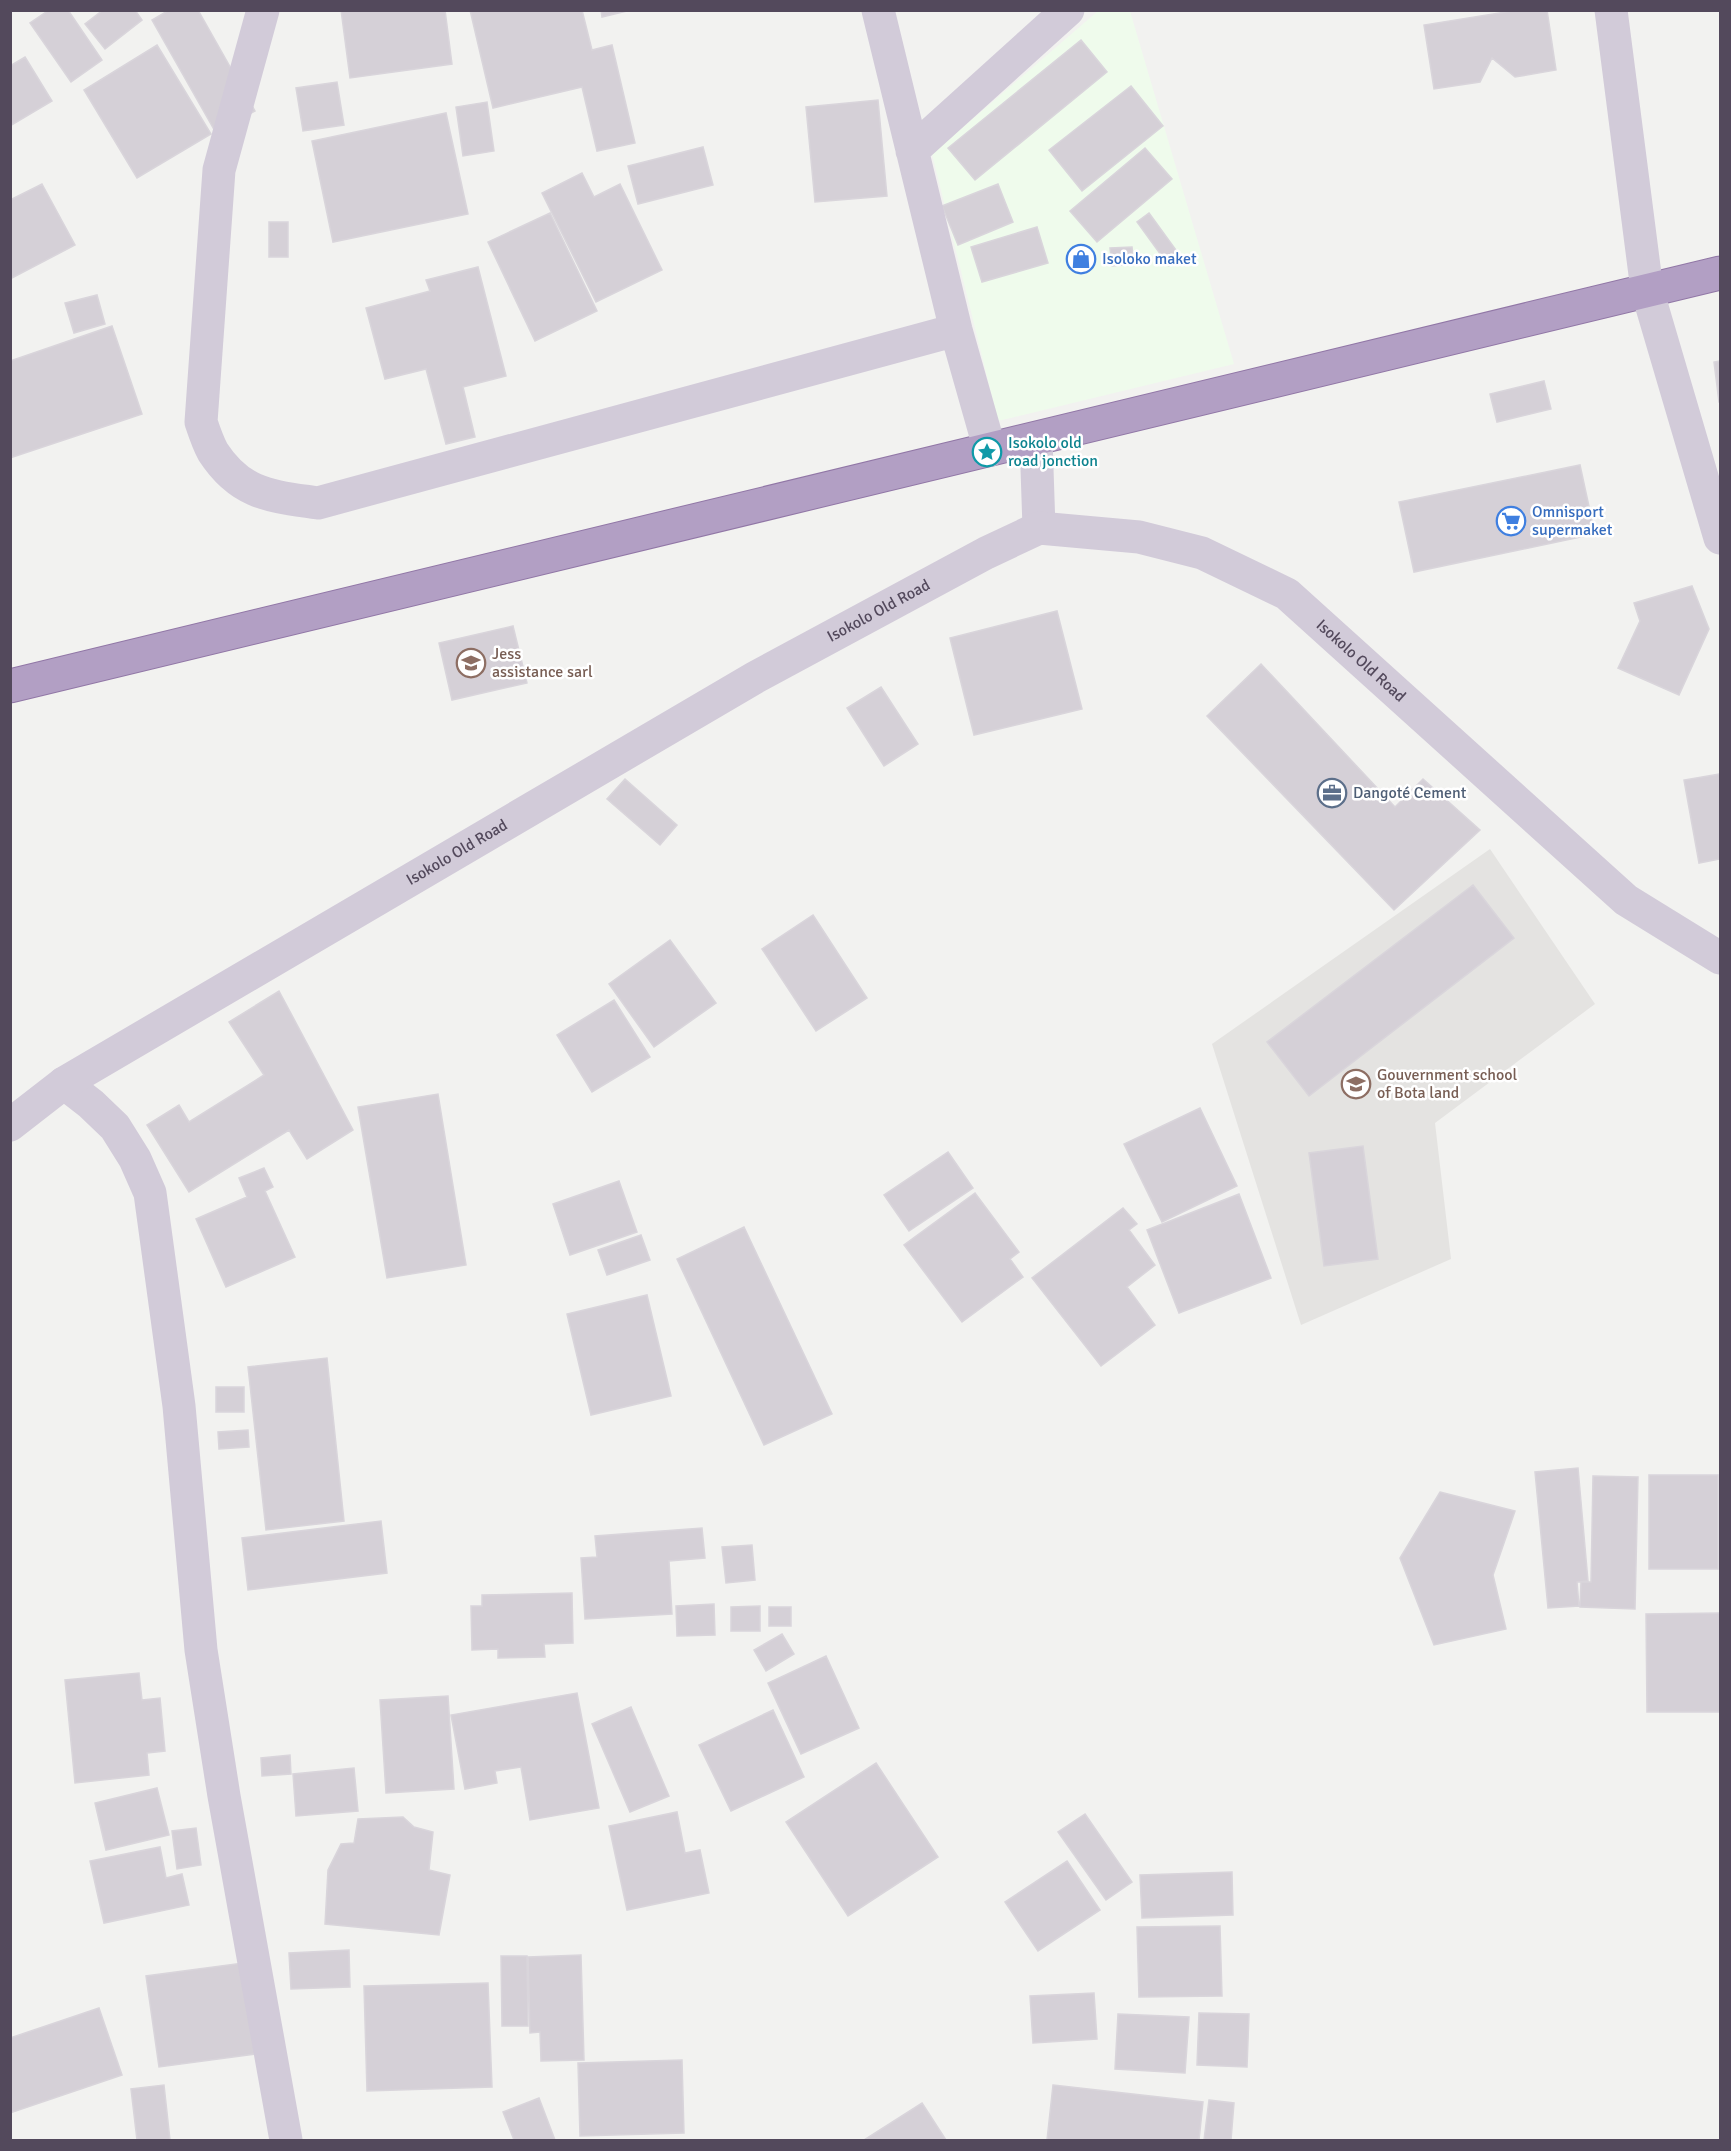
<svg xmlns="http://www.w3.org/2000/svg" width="1731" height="2151" font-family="Signika,sans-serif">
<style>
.commercial{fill:#effbec}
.education{fill:#e4e3e1}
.building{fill:#d5d0d7;stroke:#d9d5db;stroke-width:1.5}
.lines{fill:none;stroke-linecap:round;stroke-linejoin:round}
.trunk-casing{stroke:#9177a6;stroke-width:35}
.minor{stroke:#d2cbd9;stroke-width:33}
.tertiary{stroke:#d2cbd9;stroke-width:33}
.trunk{stroke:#b29fc4;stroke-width:33}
.labels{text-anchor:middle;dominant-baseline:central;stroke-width:5;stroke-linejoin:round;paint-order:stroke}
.shop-label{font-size:16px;fill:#366cbe;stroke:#fff;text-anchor:start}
.culture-label{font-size:16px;fill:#0d838f;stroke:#fff;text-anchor:start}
.street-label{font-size:16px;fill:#53495c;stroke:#fff}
.education-label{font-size:16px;fill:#785e54;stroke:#fff;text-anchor:start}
.service-label{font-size:16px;fill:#4e5e75;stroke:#fff;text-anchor:start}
</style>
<rect width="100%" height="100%" fill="#f2f2f0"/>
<path class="commercial" d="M1098,11H1130L1234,364L998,421L932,154Z"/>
<path class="education" d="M1490,849L1595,1004L1435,1123L1451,1259L1301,1325L1212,1044Z"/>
<path class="building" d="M49,10H68L102,60L71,82L30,23Z
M103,10H135L142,20L105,49L85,24Z
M169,10H198L255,111L216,133L152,20Z
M341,10H445L452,64L350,78Z
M470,10H582L592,50L612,45L635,143L597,151L582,87L493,108Z
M601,10H631L602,17Z
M1518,10H1547L1556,70L1515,77L1492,58L1480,82L1434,89L1424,25Z
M1081,40L1107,72L975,180L948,148Z
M157,45L211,134L137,178L84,90Z
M25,57L52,101L10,126V66Z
M337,82L344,125L303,131L296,88Z
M1131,86L1163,126L1082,191L1049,150Z
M878,100L887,196L815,202L806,107Z
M487,102L494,151L463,156L456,107Z
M446,113L468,214L333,242L312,141Z
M703,147L713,185L638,204L628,166Z
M1145,148L1172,179L1097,242L1070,211Z
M582,173L594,197L620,184L662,270L596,302L542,193Z
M42,184L75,245L10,279V200Z
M998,184L1013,222L958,245L942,206Z
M550,213L597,311L535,341L488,242Z
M1149,213L1181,257L1169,266L1137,222Z
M269,222H288V257H269Z
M1037,227L1048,263L982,282L971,247Z
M1132,247L1134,264L1112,266L1110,248Z
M478,267L506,376L463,387L475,437L446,444L426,369L385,379L366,308L430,291L426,280Z
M97,295L105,324L74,333L65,303Z
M112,326L142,414L10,458V361Z
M1720,361V402H1719L1714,362Z
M1544,381L1551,409L1497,422L1490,394Z
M1580,465L1595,534L1414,572L1399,502Z
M1692,586L1709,629L1679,695L1618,668L1640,621L1634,603Z
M1057,611L1082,709L974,735L950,638Z
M513,626L527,683L452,700L439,643Z
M1261,664L1395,807L1423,779L1480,830L1394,910L1207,716Z
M881,687L918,744L884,766L847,708Z
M1720,774V859L1699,863L1684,780Z
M625,779L677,825L660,845L607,799Z
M1473,885L1514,938L1309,1096L1267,1042Z
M813,915L867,998L816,1031L762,949Z
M670,940L716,1003L654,1047L609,984Z
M279,991L353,1130L307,1159L289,1130L189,1192L147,1125L179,1105L189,1122L264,1075L229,1022Z
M614,1000L650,1057L592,1092L557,1035Z
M438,1094L466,1265L387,1278L358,1107Z
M1200,1108L1237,1186L1162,1222L1124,1144Z
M1363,1146L1378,1259L1324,1266L1309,1153Z
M948,1152L973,1188L909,1231L884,1195Z
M264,1168L273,1187L265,1191L295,1257L226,1287L196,1219L247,1197L239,1178Z
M619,1181L637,1232L570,1255L553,1204Z
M975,1193L1019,1252L1010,1259L1023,1277L962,1322L904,1245Z
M1239,1194L1271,1278L1179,1313L1147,1230Z
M1123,1208L1137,1224L1129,1230L1155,1265L1127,1287L1155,1325L1101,1366L1032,1278Z
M744,1227L832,1414L764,1445L677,1259Z
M641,1235L650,1260L607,1275L598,1250Z
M647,1295L671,1396L591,1415L567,1314Z
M327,1358L344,1521L266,1530L248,1367Z
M216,1387H244V1412H216Z
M248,1430L249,1447L219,1449L218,1432Z
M1578,1468L1588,1581L1577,1582L1579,1606L1548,1608L1535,1472Z
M1649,1475H1718V1569H1649Z
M1593,1476L1638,1477L1635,1609L1580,1607L1581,1582H1591Z
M1440,1492L1515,1511L1493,1575L1506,1629L1434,1645L1400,1558Z
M381,1521L387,1573L248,1590L242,1538Z
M702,1528L705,1558L669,1561L672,1614L585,1619L581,1558L597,1557L595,1536Z
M752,1545L755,1580L726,1583L722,1547Z
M572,1593L573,1643L544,1644L545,1657L498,1658V1649L472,1650L471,1606H482V1595Z
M714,1604L715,1635L677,1636L676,1606Z
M760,1606V1631H731V1607Z
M769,1607H791V1626H769Z
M1720,1613V1712H1647L1646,1614Z
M782,1634L794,1654L766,1671L754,1650Z
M826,1656L859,1728L801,1754L768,1683Z
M139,1673L142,1700L160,1698L165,1751L147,1753L149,1775L75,1783L65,1680Z
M577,1693L599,1808L530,1820L521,1767L495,1771L497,1783L465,1789L451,1715Z
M448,1696L454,1789L386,1793L380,1700Z
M631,1707L669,1796L630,1812L592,1724Z
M773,1710L804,1777L731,1811L699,1745Z
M290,1755L291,1774L262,1776L261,1758Z
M876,1763L938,1857L848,1916L786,1822Z
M354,1768L358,1811L296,1816L293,1774Z
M157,1788L169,1835L106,1850L95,1803Z
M677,1812L685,1853L700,1850L709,1893L627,1910L609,1826Z
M1085,1814L1132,1882L1106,1900L1058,1832Z
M403,1817L414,1827L433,1832L429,1870L450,1875L439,1935L325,1924L328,1870L341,1844L354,1843L358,1819Z
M196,1828L201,1865L177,1869L172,1831Z
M160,1847L166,1878L182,1874L189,1905L104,1923L90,1861Z
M1067,1861L1100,1910L1038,1951L1005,1902Z
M1232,1872L1233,1915L1142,1918L1140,1875Z
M1220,1926L1222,1996L1139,1997L1137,1927Z
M349,1950L350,1987L291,1989L289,1953Z
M581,1955L584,2060L541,2061L540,2032L530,2033L528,1957Z
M501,1956H527L528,2026H502Z
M243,1963L255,2054L159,2067L146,1976Z
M488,1983L492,2087L367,2091L364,1986Z
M1094,1993L1097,2039L1033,2043L1030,1996Z
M99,2008L122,2075L10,2113V2038Z
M1199,2013L1249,2014L1247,2067L1197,2065Z
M1118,2014L1189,2017L1185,2073L1115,2069Z
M682,2060L684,2133L580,2136L578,2063Z
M164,2085L170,2140H137L131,2089Z
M1053,2085L1203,2102L1199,2140H1047Z
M539,2098L555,2140H514L503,2112Z
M1209,2100L1234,2103L1231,2140H1204Z
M922,2103L946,2140H864Z"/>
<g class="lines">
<g class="trunk-casing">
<path id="trunk" d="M10,686L1720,273"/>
</g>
<path class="minor" d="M263,10L219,170L201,422C204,431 208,443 213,452C241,495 271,496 318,503L956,330
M878,10L956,330L990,450
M1611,10L1647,290L1720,538
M912,151L1068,10
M64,1083L91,1104L115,1127L135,1159L150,1193L179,1406L201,1650L224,1796L286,2140"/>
<g class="tertiary">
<path d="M1036,439L1039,528"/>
<path id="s1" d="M10,1125L64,1083L756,677L986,553L1039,528L1139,537L1202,553L1287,594L1626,900L1720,958"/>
</g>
<use href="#trunk" class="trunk"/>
</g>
<defs>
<g id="shop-ring" transform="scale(1.5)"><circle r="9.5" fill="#fff" stroke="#3f7fe0" stroke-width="1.5"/><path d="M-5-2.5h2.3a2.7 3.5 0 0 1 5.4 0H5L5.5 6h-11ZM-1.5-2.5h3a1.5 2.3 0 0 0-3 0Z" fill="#3f7fe0"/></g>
<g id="sight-ring" transform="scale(1.5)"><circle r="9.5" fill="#fff" stroke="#0f9aa8" stroke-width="1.5"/><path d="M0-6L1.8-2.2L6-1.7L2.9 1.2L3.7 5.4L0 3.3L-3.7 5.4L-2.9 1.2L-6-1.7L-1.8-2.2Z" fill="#0f9aa8"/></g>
<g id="supermarket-ring" transform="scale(1.5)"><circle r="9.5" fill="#fff" stroke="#3f7fe0" stroke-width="1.5"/><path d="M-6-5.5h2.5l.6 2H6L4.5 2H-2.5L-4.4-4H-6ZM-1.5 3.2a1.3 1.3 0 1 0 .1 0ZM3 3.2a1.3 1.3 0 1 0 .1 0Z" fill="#3f7fe0"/></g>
<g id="university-ring" transform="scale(1.5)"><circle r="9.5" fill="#fff" stroke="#8d6e63" stroke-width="1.5"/><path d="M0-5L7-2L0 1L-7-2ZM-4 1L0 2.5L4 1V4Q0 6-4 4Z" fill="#8d6e63"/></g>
<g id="office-ring" transform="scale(1.5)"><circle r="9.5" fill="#fff" stroke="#5c6f8a" stroke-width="1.5"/><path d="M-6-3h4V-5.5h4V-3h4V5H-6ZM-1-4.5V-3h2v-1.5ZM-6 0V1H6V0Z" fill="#5c6f8a"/></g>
<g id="school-ring" transform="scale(1.5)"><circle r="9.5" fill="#fff" stroke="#8d6e63" stroke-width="1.5"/><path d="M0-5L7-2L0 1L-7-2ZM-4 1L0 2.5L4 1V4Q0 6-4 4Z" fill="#8d6e63"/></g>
</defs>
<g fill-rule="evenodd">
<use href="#shop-ring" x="1081" y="259"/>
<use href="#sight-ring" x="987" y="452"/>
<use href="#supermarket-ring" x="1511" y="521"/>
<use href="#university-ring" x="471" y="663"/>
<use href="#office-ring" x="1332" y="793"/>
<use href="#school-ring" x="1356" y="1084"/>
</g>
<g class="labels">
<g class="shop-label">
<text x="1102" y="259">Isoloko maket</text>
<text x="1532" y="512">Omnisport<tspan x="1532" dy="18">supermaket</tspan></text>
</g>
<g class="culture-label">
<text x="1008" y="443">Isokolo old<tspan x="1008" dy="18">road jonction</tspan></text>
</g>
<g class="street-label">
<text stroke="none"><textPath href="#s1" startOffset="1010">Isokolo Old Road</textPath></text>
<text stroke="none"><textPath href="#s1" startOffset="1550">Isokolo Old Road</textPath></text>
<text stroke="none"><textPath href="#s1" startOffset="524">Isokolo Old Road</textPath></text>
</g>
<g class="education-label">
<text x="492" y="654">Jess<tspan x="492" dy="18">assistance sarl</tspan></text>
<text x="1377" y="1075">Gouvernment school<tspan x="1377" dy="18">of Bota land</tspan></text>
</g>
<g class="service-label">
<text x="1353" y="793">Dangoté Cement</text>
</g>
</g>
<rect width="1731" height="2151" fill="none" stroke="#53495c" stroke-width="24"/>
</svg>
